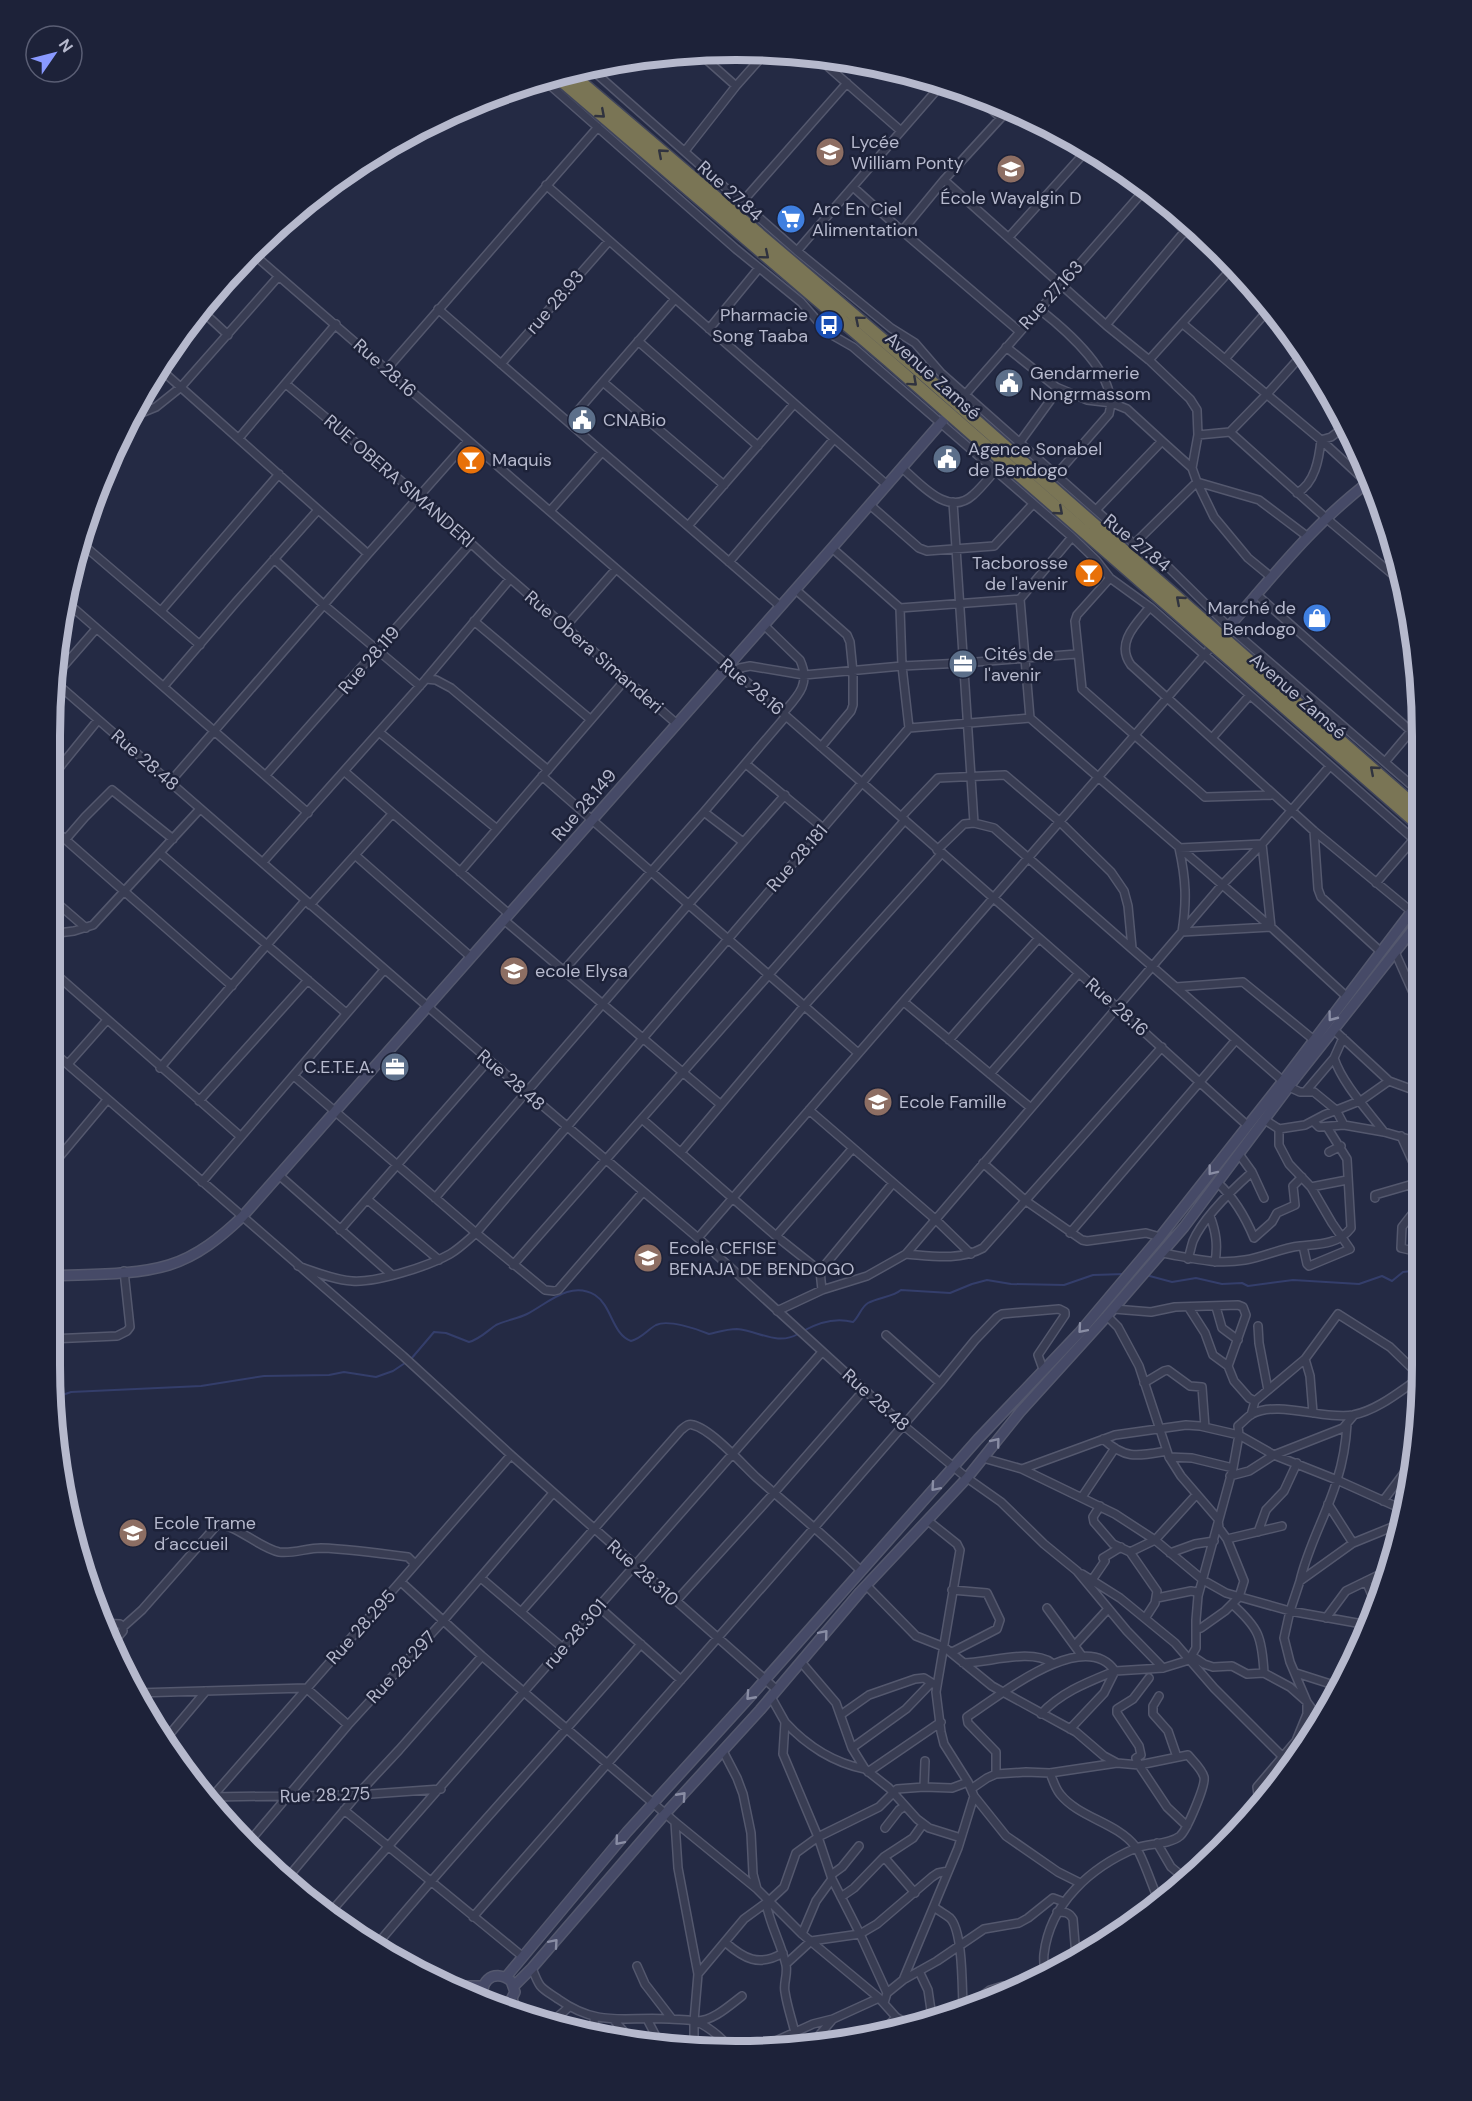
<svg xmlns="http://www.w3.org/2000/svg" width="1472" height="2101" font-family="'DM Sans',sans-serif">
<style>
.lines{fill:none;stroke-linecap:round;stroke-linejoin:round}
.stream{stroke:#343e6b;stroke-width:2}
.street-casing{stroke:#54586e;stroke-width:10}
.secondary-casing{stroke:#54586e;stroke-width:12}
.highway-casing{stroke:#40455b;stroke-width:15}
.street{stroke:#393d53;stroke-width:7}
.secondary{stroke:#464a67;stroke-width:9}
.highway{stroke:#7a7555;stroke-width:12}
.oneway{stroke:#30333f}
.oneway2{stroke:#898da4}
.labels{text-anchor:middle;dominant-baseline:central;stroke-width:5;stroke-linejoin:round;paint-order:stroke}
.poi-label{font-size:18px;fill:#b6b9cd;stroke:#1d2239;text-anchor:start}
.street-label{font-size:18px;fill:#b6b9cd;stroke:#1d2239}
.rim{fill:none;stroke:#b6b9cd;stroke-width:8}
</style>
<rect width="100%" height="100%" fill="#242a44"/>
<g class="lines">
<path class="stream" d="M1146,1275L1172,1282L1196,1278L1222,1284L1242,1283L1248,1286L1293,1280L1359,1284L1382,1276L1392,1281L1403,1272L1420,1270
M803,1331C819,1322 835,1317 853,1322C859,1317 861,1307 868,1303C879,1297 893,1297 901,1290L950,1293L972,1284L987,1280L1011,1284L1064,1285L1093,1275L1125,1274
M54,1398L71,1392L201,1386L264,1376L329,1375L344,1372L376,1377L393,1371L411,1359L434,1332L446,1333L469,1342C480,1339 487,1331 496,1325C506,1320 517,1319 527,1314C547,1304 570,1280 595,1295C612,1306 612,1334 631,1341C642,1338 647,1330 656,1325C668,1319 697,1329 709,1334C718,1332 727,1329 737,1329C759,1331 777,1346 798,1334"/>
<g class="street-casing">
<path id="street" d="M700,54L736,86
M817,57L901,131
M590,68L797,251L891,328L915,343L941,373L1134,544L1162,561L1229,627L1417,790
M543,79L736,249L801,302L822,326L832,335L853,347L1072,537L1096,560L1110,578L1150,607L1418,843
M979,98L1001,118
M685,151L736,86L767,51
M1135,179L1185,231L1230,263
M944,180L1106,325L1149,360L1190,399L1197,410L1198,435L1192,468L1197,482L1214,517L1248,558L1271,577
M546,185L887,485
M853,187L902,231L1019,331
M743,201L847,83
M902,231L944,180L1009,109
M1009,237L1087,150
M797,251L942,84
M252,253L786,716L1079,973L1248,1126
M200,309L228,335
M438,309L780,606
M1039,309C1066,330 1120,376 1109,414L1056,475
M1183,324L1321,440L1373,488
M1106,325L1190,225
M709,329L759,268
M638,341L758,446
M1006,347L1056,387L1087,400L1112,403L1127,409L1162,441
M1225,359L1269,309
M1149,360L1234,266
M501,364L609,241
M158,367L368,554
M387,369L598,127
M603,382L724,485
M286,384L419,496L498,568L677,724
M956,405L1147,187
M129,418L156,407L181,387L278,277
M568,422L675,299
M1230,432L1267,394L1301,356
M1198,435L1230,432L1327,519L1404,584
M239,438L336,324
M1020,442L1052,398L1056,387
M902,468C920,483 948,518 973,495C981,488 988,479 995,471
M1297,493C1315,483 1319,459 1321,440L1331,437L1347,425
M953,502L974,823
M870,505L919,548L927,551L994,546L1033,504
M1096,510L1162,441L1192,468
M550,511L602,452
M688,526L794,404
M81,543L200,645
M1134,544L1197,482L1259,500L1308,537
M832,548L900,608L902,666L909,728
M274,559L324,605L420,686
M729,562L834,439
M1110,578L1077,615L1075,621L1082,689L1205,797L1274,795
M796,590L847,635L850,642L853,672V705L851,711L821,747
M1256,594L1411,731
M63,599L308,813
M1150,607C1136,624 1115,643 1131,665L1314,831L1412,912
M900,608L1020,599
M161,611L279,474
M474,621L590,719
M764,625L800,660C811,684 798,696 783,713
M565,627L616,569
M734,672L740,668L750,666L804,675L902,666L963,663L1077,654
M55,676L96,629
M426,679L436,680L451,688L548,770
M55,682L489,1060L698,1238L903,1425L967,1478L1001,1502L1044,1544L1077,1571L1127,1631L1163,1668
M164,686L237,601L318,510
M1030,718L1271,927L1347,997
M1030,718L1020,599L1072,537
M379,732L497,829
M1212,738L1250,695
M50,756L61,766
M1385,762L1417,724
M746,764L823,828
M345,772L509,914
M266,775L471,543
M542,776L858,1053
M50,779L98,720
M170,782L368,554L468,441
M704,812L743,842
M901,817L938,778L1005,775L1059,821L1111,872L1124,891L1128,906L1132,948
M50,826L232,986
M1314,831L1318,889L1321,897L1381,952
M66,839L85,817L112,790L173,839
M1262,844L1271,927L1182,932C1187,901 1186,879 1179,848Z
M937,850L964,824L974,823L994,828L1283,1081
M161,854L346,1013
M355,855L471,957
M263,862L426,679L510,579
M460,872L625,680
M1376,883L1413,840
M50,897L86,928
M310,905L392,814
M504,920L720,1104
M50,934L74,931L93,925L200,809
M1410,934L1418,941
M1395,952L1419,1006
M50,969L240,1136
M564,970L704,812L786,716
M1176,987L1243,982L1314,1040
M904,1002L1031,1108
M1334,1030L1389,1081L1419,1092
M949,1040L1039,938
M50,1049L403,1356L511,1455L777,1690
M1334,1058C1342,1083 1368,1111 1384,1132
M68,1064L107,1020
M160,1068L305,901
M990,1074L1079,973
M294,1076L476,1233L545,1290L554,1291L558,1290L643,1192
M1289,1087L1300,1092H1314L1336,1110L1344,1125
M1306,1091L1334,1058L1343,1038
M199,1101L308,980
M809,1110L935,1219L971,1254
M642,1119L776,1236L820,1271
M1265,1120L1279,1129L1305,1125L1324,1115L1362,1100L1389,1081
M1313,1121L1319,1127L1344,1125L1384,1132L1419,1142
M1279,1129V1145L1289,1164L1311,1187L1332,1223L1350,1249L1309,1266L1307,1264L1303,1246
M1401,1136L1420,1178
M681,1152L805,1005L941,854
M1329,1152L1341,1146
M1239,1154L1252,1172L1264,1198
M983,1163L1026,1201L1082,1240L1087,1241L1146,1233L1160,1237
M50,1168L107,1100
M280,1176L392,1275
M202,1182L384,970
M1218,1183C1235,1199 1245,1216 1254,1238L1272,1222L1277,1213L1295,1205L1293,1186L1302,1177
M1411,1184L1417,1204L1416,1209L1402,1227L1401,1248L1414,1251L1420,1245
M1311,1187L1347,1180
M435,1198L688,905L785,795
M1375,1198V1195L1420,1182
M368,1200L439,1260
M1210,1216C1216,1232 1218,1245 1215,1262
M340,1230L489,1060
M1070,1233L1235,1041
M776,1236L853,1148
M698,1238L1213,645
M1162,1253C1192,1258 1214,1265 1245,1260C1264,1257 1281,1248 1300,1246C1318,1244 1338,1245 1351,1228L1347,1159L1327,1127
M906,1254C932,1256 959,1261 983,1248L1162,1047
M1188,1259C1190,1253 1191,1247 1193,1241C1203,1218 1233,1189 1252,1172
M513,1265L905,820
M298,1266C316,1272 334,1280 352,1281C376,1283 429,1266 450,1254C460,1248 468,1240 476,1233L909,728L1030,718
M822,1290L820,1271L893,1183
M1216,1307L1222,1328L1238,1340
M1189,1308L1205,1333L1213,1355L1228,1366L1234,1381L1249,1398L1255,1401
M1114,1309L1151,1312L1175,1307L1238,1305L1243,1307L1246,1315L1228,1366
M777,1311L822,1290L867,1276L906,1254L1222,885L1262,844L1330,766
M1107,1316L1118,1327L1139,1366L1169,1457L1181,1476L1218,1519L1219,1528L1227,1539L1244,1581L1239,1597L1225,1611L1201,1628L1196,1629
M1258,1326L1259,1343L1268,1390
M886,1335L940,1383
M50,1339L117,1336L127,1331L130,1327L124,1271
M1305,1359L1310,1376L1313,1413
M1144,1383L1164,1371L1168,1370L1190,1386L1202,1387L1205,1427
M1251,1415L1255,1401L1305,1359L1338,1314L1390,1347L1421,1377
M1103,1439C1126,1460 1138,1456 1167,1451
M1169,1457L1192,1458L1233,1468
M983,1458L1022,1469L1115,1514L1155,1540L1203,1580L1226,1593L1290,1611L1368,1625
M1022,1469L1115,1435L1186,1425L1200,1426L1239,1435L1274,1455L1337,1480L1404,1510
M1230,1476L1249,1471L1274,1455L1343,1428L1354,1415
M1082,1497L1115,1448
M1383,1501L1404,1473L1411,1470
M1328,1504L1353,1543
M1100,1506L1093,1517L1094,1522L1113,1544L1130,1552
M1258,1532L1266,1510L1284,1491L1297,1463
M1227,1539L1282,1526
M1170,1553L1195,1544L1214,1541
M1082,1574L1120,1598L1175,1643L1214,1688L1291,1765
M481,1578L563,1648
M1092,1580L1105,1561L1103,1558L1121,1547
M1300,1581C1308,1546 1327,1514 1337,1480C1343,1461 1346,1443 1347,1424
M1366,1581L1372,1595L1374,1609
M401,1582L482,1656L675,1822L678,1868L698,1974L694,2021V2047
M866,1585L916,1636L944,1647L992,1686L1076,1732L1104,1756L1117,1763L1139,1765L1188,1755C1193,1761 1202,1769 1204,1777C1206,1785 1187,1830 1180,1836C1169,1845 1149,1843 1136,1848C1091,1867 1050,1903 1044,1954C1043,1962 1045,1970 1045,1977
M1157,1598L1191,1591L1197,1592L1198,1596
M676,1601L774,1493L864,1390
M1232,1604C1259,1628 1262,1637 1264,1673
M599,1607L681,1680
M1047,1608L1082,1656
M521,1612L681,1430C685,1427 688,1423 693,1425C711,1429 743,1465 757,1478C792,1509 828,1538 861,1571
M1146,1617L1155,1603L1157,1591L1130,1552L1155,1540L1196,1495
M1326,1618L1346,1591L1389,1570
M100,1623L120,1624L123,1627V1631L111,1645
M123,1627L142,1610L217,1525C233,1522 259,1548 279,1552C293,1554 307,1548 321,1548C350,1549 379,1553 408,1557L413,1562V1566
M1075,1645L1108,1609
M952,1652L997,1629L1000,1620L987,1593L952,1590
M1192,1656L1204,1664L1213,1667L1232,1666L1247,1674L1264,1673L1290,1687L1307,1702L1320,1720
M801,1662L836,1703L852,1748L865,1769L889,1788L917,1819L929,1828L961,1838
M963,1663C988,1663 1031,1648 1052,1663
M1296,1673L1340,1687
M1348,1675L1353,1665
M1149,1678L1133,1699L1117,1709V1713L1139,1746L1141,1755L1136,1758L1139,1765L1167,1807L1187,1826
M136,1693L306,1688L348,1725
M1159,1696L1153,1706V1714L1168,1731L1177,1757
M771,1697L785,1722L783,1754L818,1837L832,1879L860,1934L887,1993L884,2003
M842,1714L869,1695L915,1679L924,1678L937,1686
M1041,1714C1061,1692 1088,1682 1115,1671
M785,1722C806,1745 834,1763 865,1769
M1070,1729L1104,1693L1115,1671
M1296,1741L1305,1744
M163,1742L206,1691
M852,1748L906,1709L931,1683
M723,1751L737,1778L743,1794L751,1833L753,1874L757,1889L802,1934L879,1998L896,2017L910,2025
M868,1772L941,1722
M1050,1773C1053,1780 1055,1788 1060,1794C1079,1818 1116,1822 1135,1846C1142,1854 1153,1889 1159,1901
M996,1774V1752L968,1723L967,1717C998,1697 1084,1626 1115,1671L1163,1668L1189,1660L1196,1648V1620L1198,1596L1233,1468L1239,1435L1238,1426C1243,1422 1247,1417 1252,1414C1279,1400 1322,1420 1353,1415C1378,1410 1400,1391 1421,1377
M924,1787L925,1761
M971,1789L987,1778L996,1774L1026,1772L1050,1773L1117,1763
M974,1796L1006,1836L1058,1872L1080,1883
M210,1797L357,1795L441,1789
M211,1798L511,1455
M1264,1801L1258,1795L1257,1787L1296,1741L1307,1714V1702L1290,1662L1284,1638L1290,1611L1300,1581L1353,1543L1402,1523
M344,1810L522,1956
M675,1822L757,1889
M885,1828L899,1810L905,1806
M249,1842L348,1725L443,1621L553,1493
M1157,1843L1171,1867L1188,1881
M884,1857L915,1893
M831,1875L842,1867L859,1846
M284,1882L357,1795L399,1750L482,1656
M841,1897L854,1888L884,1857L913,1838L923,1824
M766,1903C770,1925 781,1943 786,1965C788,1975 783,1983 785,1992C787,2006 792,2020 795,2033
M934,1907C939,1911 945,1914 950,1918C963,1931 962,1987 963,2007
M1057,1912C1065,1912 1069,1912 1073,1919L1076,1956
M328,1915L822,1352
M473,1917L814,1528L940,1383L975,1340L997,1317L1002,1314L1059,1309L1065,1312V1315L1038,1355L1043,1369
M802,1934L816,1901L832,1879
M725,1942C744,1959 759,1967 783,1953
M375,1947C461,1844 553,1746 641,1644
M786,1964L811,1941L860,1934L877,1924L932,1877L938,1873L948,1871
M637,1966L645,1984L672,2019
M532,1968C540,1989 540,1987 558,1999C599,2028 624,2016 670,2019C677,2020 686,2019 693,2021C706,2024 722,2038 730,2048
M919,1971L928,1990L932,2017
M698,1974L744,1919L770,1900L784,1887L796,1853L818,1837L879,1807L897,1789L924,1787L952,1788L968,1782
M903,1980L958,1848L974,1796L968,1782L944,1744L941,1732L936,1692L960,1550L957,1544L927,1520
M1028,1985L1034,1979L1045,1976
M887,1993L903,1980L937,1961L984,1929L1019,1923L1028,1918L1053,1898L1064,1902
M513,1999L518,2011
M971,2004L990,1990L1003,1986
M594,2018L595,2032
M613,2019L633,2042
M647,2019L661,2046
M553,2021L569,2007
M697,2021C713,2021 730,2005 742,1996
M880,2035L896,2017
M810,2046L833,2019
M758,2049L813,2024L833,2019L879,1998"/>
</g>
<g class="secondary-casing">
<path id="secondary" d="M1218,639C1266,585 1311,525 1370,481
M50,1276C87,1274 133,1276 169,1265C198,1256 221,1237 242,1217L832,548L953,409
M506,1977L627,1832L748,1699L978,1439L1079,1333L1160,1237L1283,1081L1418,903
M449,1986H483
M514,1986L532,1968L664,1815L760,1710L860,1592L967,1478L1020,1412L1107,1316L1184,1227L1297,1076L1418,923
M487,2003C475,1984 493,1967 511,1981L515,1992L509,2004L503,2007"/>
</g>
<g class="highway-casing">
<path id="highway" d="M570,73L917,369L1418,809
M556,76L889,361L1418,824"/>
</g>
<use href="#street" class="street"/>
<use href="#secondary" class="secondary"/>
<use href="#highway" class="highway"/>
</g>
<defs><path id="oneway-chevron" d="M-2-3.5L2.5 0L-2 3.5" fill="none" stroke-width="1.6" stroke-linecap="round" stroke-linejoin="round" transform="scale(1.5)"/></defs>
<g class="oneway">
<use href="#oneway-chevron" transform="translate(601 114) rotate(41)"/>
<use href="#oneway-chevron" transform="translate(662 153) rotate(-139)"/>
<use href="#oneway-chevron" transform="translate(765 255) rotate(40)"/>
<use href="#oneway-chevron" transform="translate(859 320) rotate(-140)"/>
<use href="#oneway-chevron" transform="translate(913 382) rotate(42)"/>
<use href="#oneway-chevron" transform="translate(1059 511) rotate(41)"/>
<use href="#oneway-chevron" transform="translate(1180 600) rotate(-139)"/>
<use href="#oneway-chevron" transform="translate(1374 770) rotate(-139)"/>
</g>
<g class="oneway2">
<use href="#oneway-chevron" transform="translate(1332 1017) rotate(127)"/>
<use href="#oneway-chevron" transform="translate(1212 1171) rotate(128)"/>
<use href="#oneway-chevron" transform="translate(1082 1329) rotate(131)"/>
<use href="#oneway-chevron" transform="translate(996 1442) rotate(-51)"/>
<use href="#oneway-chevron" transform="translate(935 1487) rotate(131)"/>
<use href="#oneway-chevron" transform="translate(824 1634) rotate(-50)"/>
<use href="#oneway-chevron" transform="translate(750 1696) rotate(132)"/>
<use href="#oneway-chevron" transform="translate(682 1796) rotate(-48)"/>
<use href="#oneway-chevron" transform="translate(619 1841) rotate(130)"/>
<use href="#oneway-chevron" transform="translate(554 1943) rotate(-49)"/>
</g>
<defs>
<g id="school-disc" transform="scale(1.5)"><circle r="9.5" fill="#8d6e63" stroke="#1d2239"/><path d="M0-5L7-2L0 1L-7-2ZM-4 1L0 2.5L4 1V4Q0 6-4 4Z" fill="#fff"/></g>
<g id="supermarket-disc" transform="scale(1.5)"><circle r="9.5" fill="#3f7fe0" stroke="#1d2239"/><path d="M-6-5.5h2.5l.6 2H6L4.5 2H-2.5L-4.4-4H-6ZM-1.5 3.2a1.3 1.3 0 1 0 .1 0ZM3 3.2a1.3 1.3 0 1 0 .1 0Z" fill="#fff"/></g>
<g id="bus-disc" transform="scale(1.5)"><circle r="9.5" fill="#1a4fb4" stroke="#1d2239"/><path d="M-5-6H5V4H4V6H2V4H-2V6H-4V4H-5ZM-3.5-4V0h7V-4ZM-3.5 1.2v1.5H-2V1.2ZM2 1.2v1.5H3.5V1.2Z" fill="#fff"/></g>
<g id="civic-disc" transform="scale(1.5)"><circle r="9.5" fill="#5c6f8a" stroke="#1d2239"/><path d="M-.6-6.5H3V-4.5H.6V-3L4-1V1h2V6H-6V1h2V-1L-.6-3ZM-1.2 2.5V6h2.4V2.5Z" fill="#fff"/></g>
<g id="bar-disc" transform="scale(1.5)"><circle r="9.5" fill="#e8710a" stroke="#1d2239"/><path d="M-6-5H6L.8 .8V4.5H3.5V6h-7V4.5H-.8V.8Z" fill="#fff"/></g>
<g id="shop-disc" transform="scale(1.5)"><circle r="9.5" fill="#3f7fe0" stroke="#1d2239"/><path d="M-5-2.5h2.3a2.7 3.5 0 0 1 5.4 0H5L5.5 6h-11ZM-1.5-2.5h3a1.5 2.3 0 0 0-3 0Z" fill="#fff"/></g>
<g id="office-disc" transform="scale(1.5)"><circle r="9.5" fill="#5c6f8a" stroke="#1d2239"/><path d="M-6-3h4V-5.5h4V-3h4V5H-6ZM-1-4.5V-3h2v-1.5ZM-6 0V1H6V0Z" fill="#fff"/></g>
</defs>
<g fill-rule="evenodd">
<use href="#school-disc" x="830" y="152"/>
<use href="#school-disc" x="1011" y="169"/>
<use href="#supermarket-disc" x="791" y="219"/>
<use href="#bus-disc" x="829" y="325"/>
<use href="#civic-disc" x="1009" y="383"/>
<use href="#civic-disc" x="582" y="420"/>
<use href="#civic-disc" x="947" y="459"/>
<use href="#bar-disc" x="471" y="460"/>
<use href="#bar-disc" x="1089" y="573"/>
<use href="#shop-disc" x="1317" y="618"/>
<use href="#office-disc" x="963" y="664"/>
<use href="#school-disc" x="514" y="971"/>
<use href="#office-disc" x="395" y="1067"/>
<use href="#school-disc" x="878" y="1102"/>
<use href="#school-disc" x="648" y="1258"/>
<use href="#school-disc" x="133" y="1533"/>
</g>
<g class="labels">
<g class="poi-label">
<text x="851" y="142">Lycée<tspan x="851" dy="21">William Ponty</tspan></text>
<text x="1011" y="198" text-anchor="middle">École Wayalgin D</text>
<text x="812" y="209">Arc En Ciel<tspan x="812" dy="21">Alimentation</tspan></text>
<text x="808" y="315" text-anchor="end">Pharmacie<tspan x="808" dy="21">Song Taaba</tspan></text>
<text x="1030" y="373">Gendarmerie<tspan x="1030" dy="21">Nongrmassom</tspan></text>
<text x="603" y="420">CNABio</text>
<text x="968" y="449">Agence Sonabel<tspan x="968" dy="21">de Bendogo</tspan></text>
<text x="492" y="460">Maquis</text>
<text x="1068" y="563" text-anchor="end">Tacborosse<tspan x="1068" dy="21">de l'avenir</tspan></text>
<text x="1296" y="608" text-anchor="end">Marché de<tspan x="1296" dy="21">Bendogo</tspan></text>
<text x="984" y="654">Cités de<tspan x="984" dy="21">l'avenir</tspan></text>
<text x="535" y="971">ecole Elysa</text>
<text x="374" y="1067" text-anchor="end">C.E.T.E.A.</text>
<text x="899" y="1102">Ecole Famille</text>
<text x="669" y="1248">Ecole CEFISE<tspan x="669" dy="21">BENAJA DE BENDOGO</tspan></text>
<text x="154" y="1523">Ecole Trame<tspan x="154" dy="21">d´accueil</tspan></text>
</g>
<g class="street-label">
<text transform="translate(730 191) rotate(42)">Rue 27.84</text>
<text transform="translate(1051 295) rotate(-48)">Rue 27.163</text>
<text transform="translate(555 302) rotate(-49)">rue 28.93</text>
<text transform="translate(385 368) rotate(42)">Rue 28.16</text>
<text transform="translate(933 376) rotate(42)">Avenue Zamsé</text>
<text transform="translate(399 481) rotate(41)">RUE OBERA SIMANDERI</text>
<text transform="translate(1137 543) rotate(39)">Rue 27.84</text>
<text transform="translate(594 652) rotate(41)">Rue Obera Simanderi</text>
<text transform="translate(369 660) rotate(-49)">Rue 28.119</text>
<text transform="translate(752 687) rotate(40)">Rue 28.16</text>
<text transform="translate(1298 696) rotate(41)">Avenue Zamsé</text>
<text transform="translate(145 760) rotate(41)">Rue 28.48</text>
<text transform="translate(584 805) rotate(-49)">Rue 28.149</text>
<text transform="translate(797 858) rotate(-49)">Rue 28.181</text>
<text transform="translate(1117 1007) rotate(42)">Rue 28.16</text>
<text transform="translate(511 1080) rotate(41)">Rue 28.48</text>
<text transform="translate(876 1400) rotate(42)">Rue 28.48</text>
<text transform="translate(643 1573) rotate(42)">Rue 28.310</text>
<text transform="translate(361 1627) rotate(-48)">Rue 28.295</text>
<text transform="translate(575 1634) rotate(-49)">rue 28.301</text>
<text transform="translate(401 1667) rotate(-47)">Rue 28.297</text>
<text transform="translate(325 1795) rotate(-2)">Rue 28.275</text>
</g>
</g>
<path d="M0 0H1472V2101H0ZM736 60H736A676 676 0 0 1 1412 736V1365A676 676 0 0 1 736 2041H736A676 676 0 0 1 60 1365V736A676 676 0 0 1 736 60Z" fill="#1d2239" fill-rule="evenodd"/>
<path class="rim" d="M736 60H736A676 676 0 0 1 1412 736V1365A676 676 0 0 1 736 2041H736A676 676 0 0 1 60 1365V736A676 676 0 0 1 736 60Z"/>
<g transform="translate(54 54) rotate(55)"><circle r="28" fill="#1d2239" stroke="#5a5e74" stroke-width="1.5"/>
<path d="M0-4.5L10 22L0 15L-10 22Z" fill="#8999ff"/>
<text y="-9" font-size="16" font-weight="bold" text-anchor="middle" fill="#b6b9cd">N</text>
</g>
</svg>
